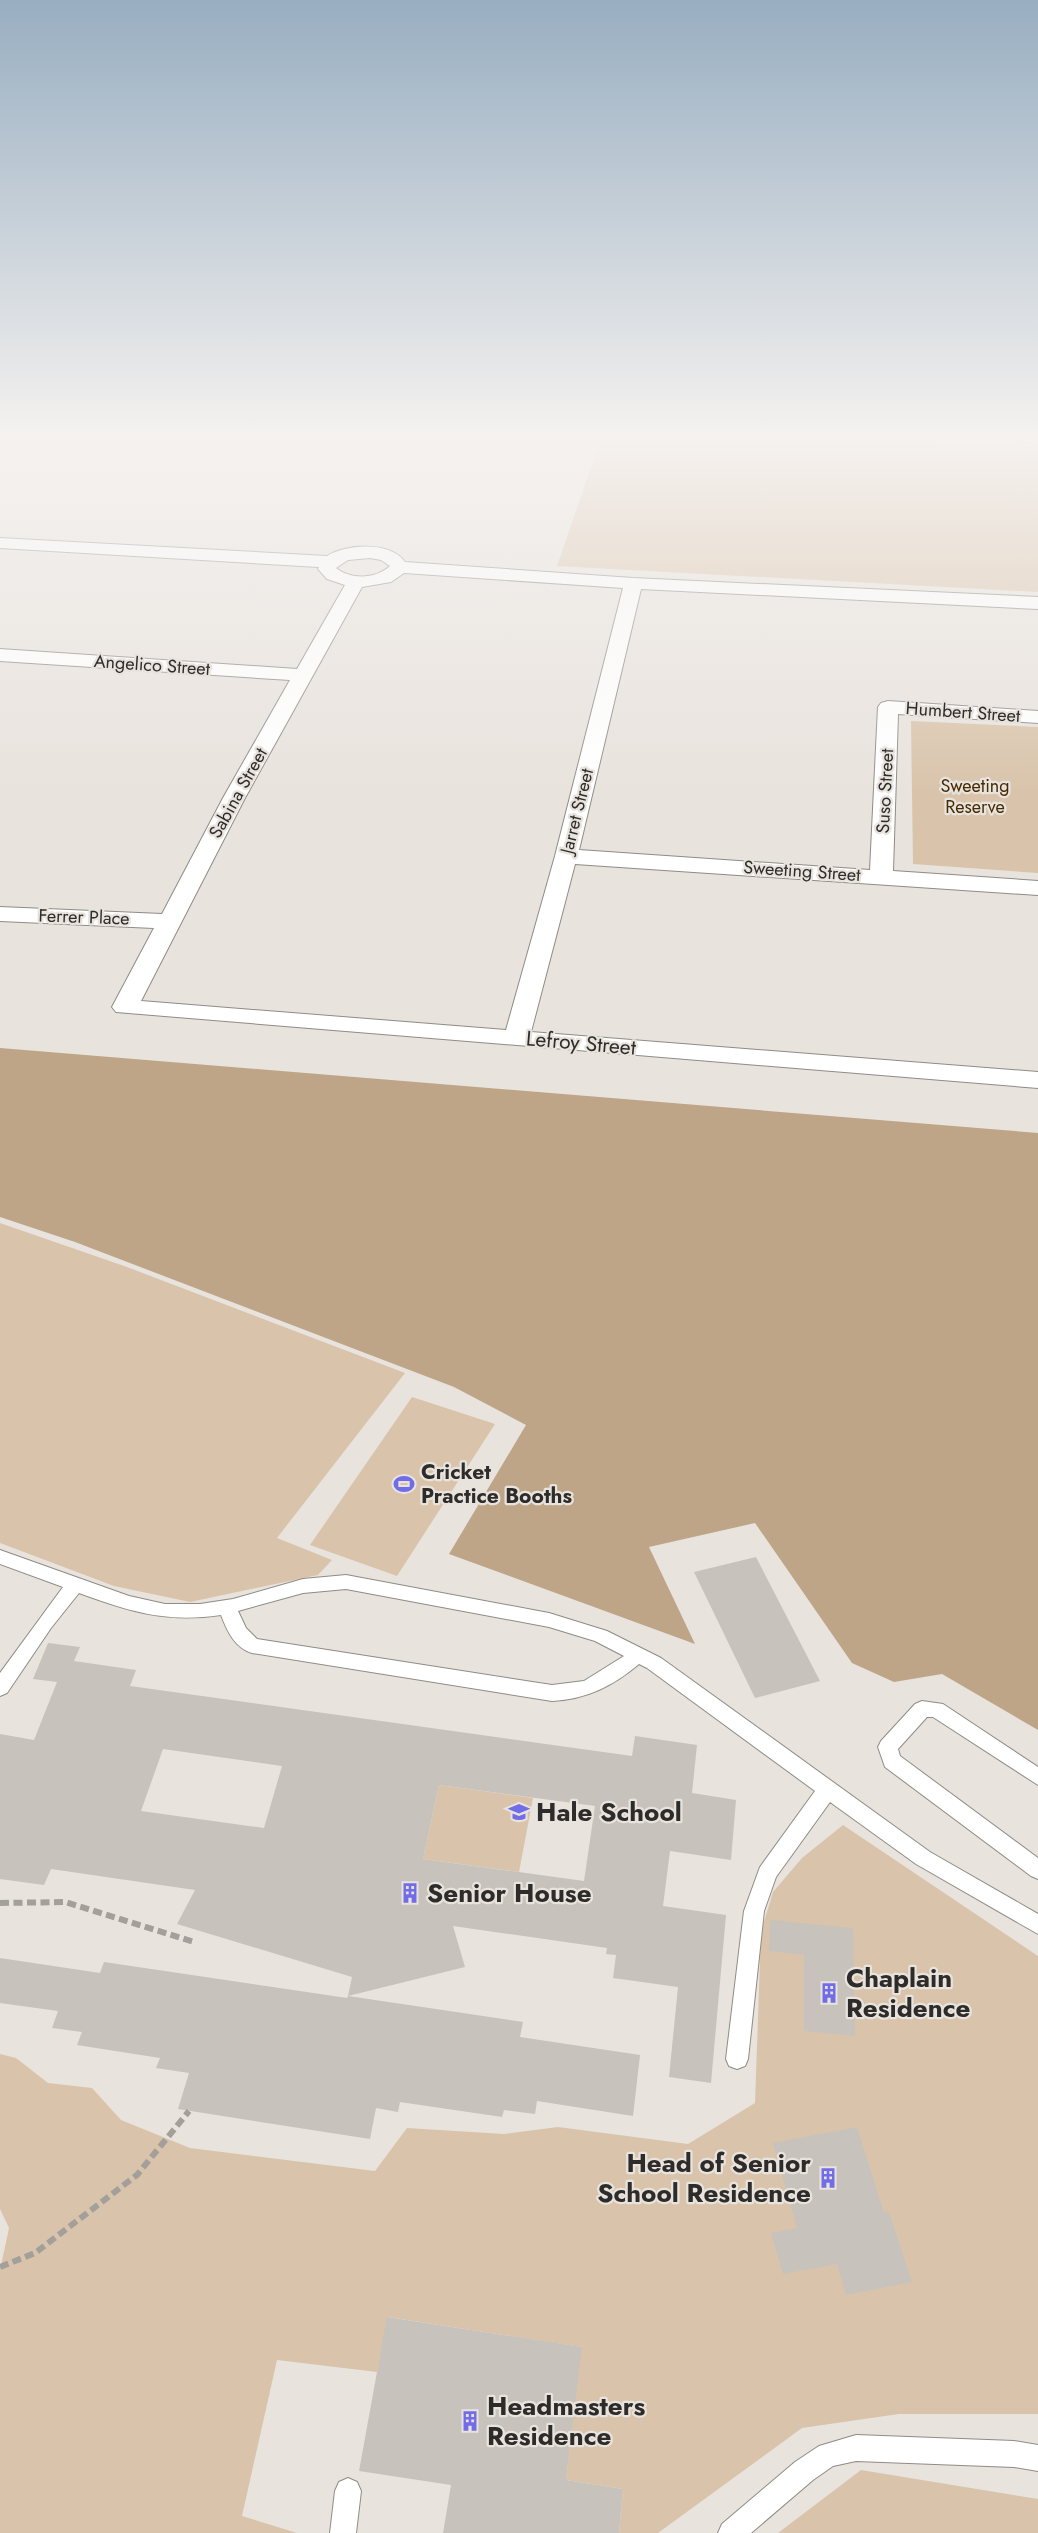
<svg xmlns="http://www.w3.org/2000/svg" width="1038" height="2533" font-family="Jost,sans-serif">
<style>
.green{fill:#d9c4ab}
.forest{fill:#bfa587}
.building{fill:#c7c2bc;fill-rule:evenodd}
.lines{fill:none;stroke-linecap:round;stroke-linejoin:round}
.lane-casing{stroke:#8f8b86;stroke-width:2}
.street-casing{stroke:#8f8b86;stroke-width:2}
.path{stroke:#a39f9b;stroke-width:6;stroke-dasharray:9 4.5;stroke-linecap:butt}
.lane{fill:#fff;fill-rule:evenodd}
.street{fill:#fff;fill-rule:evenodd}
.labels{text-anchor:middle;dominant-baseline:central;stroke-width:4.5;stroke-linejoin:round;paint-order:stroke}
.far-street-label{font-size:18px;fill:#2e2c2a;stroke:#e8e3dd}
.far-park-label{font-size:18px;fill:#462b02;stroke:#e8e3dd}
.street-label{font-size:21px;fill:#2e2c2a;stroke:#e8e3dd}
.poi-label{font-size:21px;font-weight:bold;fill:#2e2c2a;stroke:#e8e3dd;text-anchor:start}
.near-poi-label{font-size:26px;font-weight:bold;fill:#2e2c2a;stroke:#e8e3dd;text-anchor:start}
</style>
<rect width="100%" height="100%" fill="#e8e3dd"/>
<path class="green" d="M601,438H883L1038,448V592L557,566Z
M911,721L1038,727V873L913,864Z
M0,1223L127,1267L405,1373L277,1538L332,1560L318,1575L190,1602L114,1586L0,1543Z
M412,1397L495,1424L397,1576L310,1545Z
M439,1785L533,1798L519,1872L423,1859Z
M843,1825L1038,1956V2414H899L802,2428L658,2533H619L623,2489L566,2480L581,2347L388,2317L377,2372L277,2360L242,2516L297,2533H0V2270L9,2228L0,2209V2054L16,2058L48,2083L92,2088L121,2120L190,2148L375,2171L407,2128L504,2134L558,2127L688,2144L755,2103L761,1932L773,1892L802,1858Z
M861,2470L1038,2499V2533H778Z"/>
<path class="forest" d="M0,1048L1038,1133V1730L942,1674L894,1682L852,1663L755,1523L649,1547L695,1644L449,1554L526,1425L454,1387L75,1242L0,1217Z"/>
<path class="building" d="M756,1557L820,1681L755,1698L694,1572Z
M48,1643L80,1647L74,1661L136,1670L130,1686L632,1756L635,1736L697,1745L692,1793L736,1800L731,1860L670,1851L663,1906L726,1915L711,2083L669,2077L678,1987L613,1978L616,1955L606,1954L607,1948L453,1926L465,1967L348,1996L352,1977L177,1924L195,1890L51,1869L44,1885L0,1879V1734L34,1740L57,1682L33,1679ZM163,1749L282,1766L264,1828L141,1811ZM439,1785L595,1806L584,1881L423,1859Z
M770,1920L853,1928L855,2036L804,2031V1955L769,1951Z
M0,1958L100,1973L104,1962L347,1998L348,1996L523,2022L520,2037L640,2055L633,2116L537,2101L535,2114L504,2110L502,2117L400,2102L398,2112L376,2108L370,2139L178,2109L189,2073L156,2068L160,2058L77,2045L82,2032L52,2028L58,2011L0,2003Z
M857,2127L884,2213L889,2212L912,2282L846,2295L837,2264L783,2274L771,2233L797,2228L773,2143Z
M387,2317L582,2347L566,2480L623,2489L619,2533H443L451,2485L359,2471Z"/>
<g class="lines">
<g class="lane-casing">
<path id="lane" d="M0,1550L129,1596L165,1604H200L233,1599L303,1579L346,1575L549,1613L607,1631L661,1658L930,1852L1038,1914V1934L916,1864L830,1802L776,1877L764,1911L748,2059L745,2066L737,2069L729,2066L726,2059L744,1911L760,1867L815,1791L647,1668L639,1664C613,1686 587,1699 552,1701L252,1653C235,1648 227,1631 221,1615C166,1623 131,1612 79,1593L51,1628L7,1693L0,1696V1673L63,1587L0,1564ZM346,1589L549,1627L595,1641L624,1656L584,1681L552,1685L257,1639L246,1628L238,1611L303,1593Z
M922,1701L943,1704L1038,1767V1785L933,1717H927L898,1749L900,1756L1038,1858V1879L1031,1876L885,1767L878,1747L881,1741L915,1704Z
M856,2435L1014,2441L1038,2445V2471L1014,2467L856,2461L833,2466L813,2480L751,2533H718L722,2524L795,2462L819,2446Z
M348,2478L357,2482L361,2491L356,2533H330L335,2491L339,2482Z"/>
</g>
<g class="street-casing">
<path id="street" d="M1020,438H1038V445L1022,441Z
M0,538L327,556C347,544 390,541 405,562L633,578L1038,597V609L641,589L579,850L870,870L878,707L881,703L888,701L1038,711V723L898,714L893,871L1038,881V895L575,864L531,1032L1038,1072V1088L116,1012L112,1007L154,928L0,921V907L162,914L223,798L290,680L0,661V649L297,669L345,585L327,579L318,569L319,567L0,548ZM370,558L381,560L390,566C376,579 351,580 336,568L348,560ZM404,573L623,588L555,856L506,1030L141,1001L245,798L362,587L391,582Z"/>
</g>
<path class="path" d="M0,1903L65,1902L194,1942
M0,2267L35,2253L137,2175L189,2111"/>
<use href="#lane" class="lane"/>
<use href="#street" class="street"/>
</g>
<linearGradient id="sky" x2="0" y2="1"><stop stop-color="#98aec1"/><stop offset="0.55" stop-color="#f5f2f0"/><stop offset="1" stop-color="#f5f2f0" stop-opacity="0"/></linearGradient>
<rect width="1038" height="793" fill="url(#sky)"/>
<defs>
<g id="stadium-bare" transform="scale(1.62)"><path d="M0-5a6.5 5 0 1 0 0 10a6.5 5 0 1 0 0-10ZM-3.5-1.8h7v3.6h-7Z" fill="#716ce7" stroke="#e8e3dd" stroke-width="2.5" paint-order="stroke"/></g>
<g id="school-bare" transform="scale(1.62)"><path d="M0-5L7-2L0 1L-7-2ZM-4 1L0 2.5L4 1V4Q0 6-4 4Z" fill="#716ce7" stroke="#e8e3dd" stroke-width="2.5" paint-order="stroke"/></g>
<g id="building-bare" transform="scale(1.62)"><path d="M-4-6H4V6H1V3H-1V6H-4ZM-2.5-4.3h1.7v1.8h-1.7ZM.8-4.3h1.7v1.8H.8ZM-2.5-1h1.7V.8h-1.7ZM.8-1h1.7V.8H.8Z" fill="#716ce7" stroke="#e8e3dd" stroke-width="2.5" paint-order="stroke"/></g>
</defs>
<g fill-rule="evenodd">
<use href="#stadium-bare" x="404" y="1484"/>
<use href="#school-bare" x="519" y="1812"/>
<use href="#building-bare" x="410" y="1893"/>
<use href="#building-bare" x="829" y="1993"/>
<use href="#building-bare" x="828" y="2178"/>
<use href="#building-bare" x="470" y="2421"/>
</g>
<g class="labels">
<g class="far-street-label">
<text transform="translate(152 665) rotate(4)">Angelico Street</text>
<text transform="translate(963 712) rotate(4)">Humbert Street</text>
<text transform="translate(885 791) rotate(-87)">Suso Street</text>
<text transform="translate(238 793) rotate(-61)">Sabina Street</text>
<text transform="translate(577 811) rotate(-76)">Jarret Street</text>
<text transform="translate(802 871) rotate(4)">Sweeting Street</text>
<text transform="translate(84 917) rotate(2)">Ferrer Place</text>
</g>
<g class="far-park-label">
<text x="975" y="786">Sweeting<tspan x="975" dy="21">Reserve</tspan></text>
</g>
<g class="street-label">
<text transform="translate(581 1043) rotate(5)">Lefroy Street</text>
</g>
<g class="poi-label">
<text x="421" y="1472">Cricket<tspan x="421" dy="24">Practice Booths</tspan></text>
</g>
<g class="near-poi-label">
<text x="536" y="1812">Hale School</text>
<text x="427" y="1893">Senior House</text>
<text x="846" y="1978">Chaplain<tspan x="846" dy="30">Residence</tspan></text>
<text x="811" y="2163" text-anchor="end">Head of Senior<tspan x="811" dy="30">School Residence</tspan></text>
<text x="487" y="2406">Headmasters<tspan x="487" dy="30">Residence</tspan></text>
</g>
</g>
</svg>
